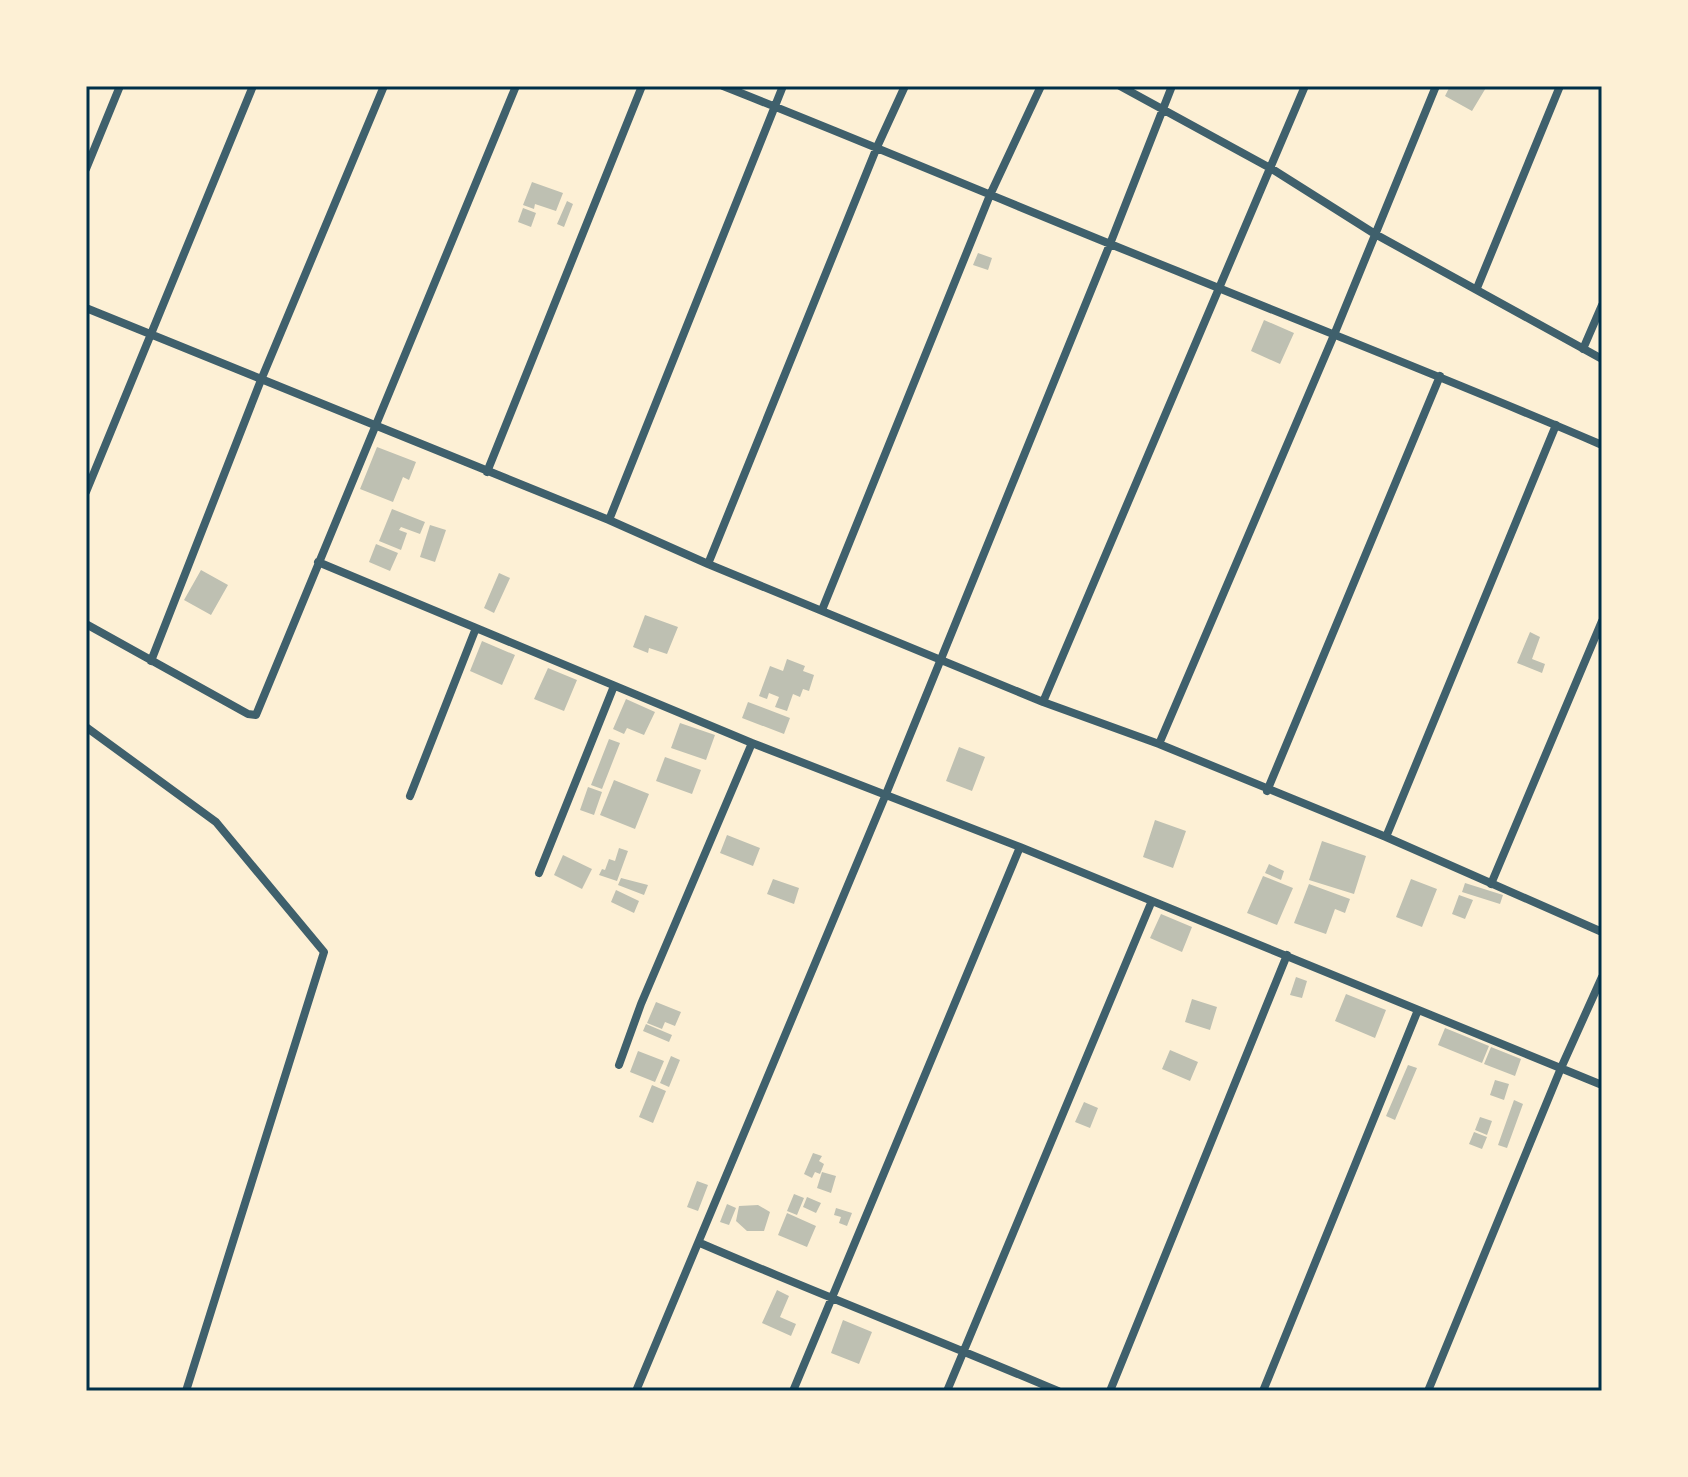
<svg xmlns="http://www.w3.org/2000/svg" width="1688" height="1477" font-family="Quicksand,sans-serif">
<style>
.building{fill:#bec0b2}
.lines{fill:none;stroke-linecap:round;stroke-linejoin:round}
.minor{stroke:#3f606c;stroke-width:8}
.neatline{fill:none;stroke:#003049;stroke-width:3}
</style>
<rect width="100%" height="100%" fill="#fdf0d5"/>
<path class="building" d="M1450,86H1487L1472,111L1445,96Z
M532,182L563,193L556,211L535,204L534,209L523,205Z
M567,201L573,204L564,227L557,224Z
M523,208L536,213L531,227L518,222Z
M978,253L992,258L988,270L973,265Z
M1264,320L1294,333L1280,364L1251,351Z
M377,447L416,462L409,480L403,477L393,502L360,489Z
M392,509L425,522L420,534L401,527L399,530L407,533L401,550L379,541Z
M430,525L446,530L435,562L420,557Z
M376,544L398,553L390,571L369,562Z
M201,570L228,585L211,615L184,600Z
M499,573L510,578L494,613L484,608Z
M645,615L678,627L667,654L649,648L648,653L633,647Z
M1530,632L1540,637L1532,659L1545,664L1542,673L1517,663Z
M482,641L515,655L502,685L470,671Z
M787,659L805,666L803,671L814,675L809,691L803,689L800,697L793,694L787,711L775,707L779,697L769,693L767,699L759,696L770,666L783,671Z
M548,668L577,680L564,711L534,699Z
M626,699L655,712L644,735L627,728L624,734L613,729Z
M748,702L790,718L784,734L742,718Z
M680,723L715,735L706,760L671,748Z
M609,739L620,743L602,789L591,785Z
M959,747L985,757L972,791L946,781Z
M665,757L701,770L692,794L656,781Z
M614,780L649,794L635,829L600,815Z
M588,787L602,792L594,815L580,810Z
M1155,820L1186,831L1173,868L1143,857Z
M727,835L760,848L753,866L720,853Z
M1322,841L1366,856L1354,894L1309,880Z
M619,848L628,851L617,881L599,875L602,869L605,870L609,859L615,861Z
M563,855L592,869L582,889L554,875Z
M1269,864L1284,871L1281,880L1265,873Z
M1263,876L1293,888L1277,925L1247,913Z
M621,878L648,885L644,895L618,885Z
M773,879L799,888L794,904L767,894Z
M1411,879L1437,889L1422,927L1396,917Z
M1465,883L1503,895L1500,904L1462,892Z
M1309,884L1350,899L1345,913L1335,909L1326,934L1294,923Z
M616,890L639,901L634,913L611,902Z
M1459,895L1473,900L1465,919L1452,914Z
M1161,914L1192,927L1182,952L1150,938Z
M1296,977L1307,981L1302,998L1290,995Z
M1346,994L1386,1010L1375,1038L1335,1021Z
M1192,999L1217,1007L1210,1030L1185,1022Z
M656,1002L681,1012L675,1026L665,1022L662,1029L647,1023Z
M646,1024L672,1035L669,1042L643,1031Z
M1445,1028L1489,1046L1482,1063L1438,1045Z
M1491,1047L1521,1059L1515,1076L1484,1064Z
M1170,1050L1198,1062L1190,1081L1162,1069Z
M638,1051L664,1061L655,1082L630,1072Z
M671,1056L680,1060L669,1087L660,1083Z
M1408,1065L1417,1068L1395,1120L1386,1116Z
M1495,1080L1509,1084L1504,1100L1490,1095Z
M652,1085L666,1091L653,1123L639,1117Z
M1514,1100L1523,1104L1507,1148L1498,1145Z
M1084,1102L1098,1108L1090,1128L1075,1122Z
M1480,1117L1492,1121L1487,1135L1475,1130Z
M1474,1132L1487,1137L1482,1149L1469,1144Z
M813,1153L822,1156L819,1161L824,1164L820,1174L815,1172L812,1178L804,1174Z
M822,1172L836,1176L831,1193L817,1188Z
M697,1181L708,1185L698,1211L687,1207Z
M794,1194L804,1198L797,1215L787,1211Z
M807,1197L821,1203L816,1213L803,1207Z
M727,1204L736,1208L729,1225L720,1222Z
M758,1205L770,1212L764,1231H747L736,1221L739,1206Z
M836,1208L852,1213L847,1226L839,1223L841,1217L834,1215Z
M787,1213L816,1226L807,1247L778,1235Z
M777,1290L789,1296L780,1317L796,1324L791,1336L762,1323Z
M843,1320L872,1332L859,1364L831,1353Z"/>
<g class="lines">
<path class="minor" d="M723,86C875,146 1025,210 1177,271C1318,329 1461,384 1602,445
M1120,86L1272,169L1375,234L1602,359
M86,169L120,86
M1477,288L1560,86
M86,308L609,520L708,564L1043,702L1159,744L1386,837L1602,932
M1583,349L1602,305
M487,472L642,86
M86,492L253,86
M609,520L783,86
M318,562L752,743L1020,847L1602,1085
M708,564L877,147L905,86
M822,610L990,195L1041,86
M86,624L248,714L256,715L516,86
M151,661L261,380L384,86
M1043,702L1305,86
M86,727L216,822L324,952L186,1391
M1159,744L1334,335L1436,86
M1267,791L1440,376
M410,796L476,628
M1386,837L1556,425
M539,873L614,686
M1491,884L1602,621
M619,1065L641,1004L752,743
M700,1243C818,1294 939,1340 1058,1391
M636,1391L886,794L1110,244L1172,86
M793,1391L1020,847
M947,1391L1151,903
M1110,1391L1287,955
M1263,1391L1418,1010
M1428,1391L1561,1068L1602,977"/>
</g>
<rect width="1688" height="1477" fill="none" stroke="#fdf0d5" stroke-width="176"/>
<rect x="88" y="88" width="1512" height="1301" class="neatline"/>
</svg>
